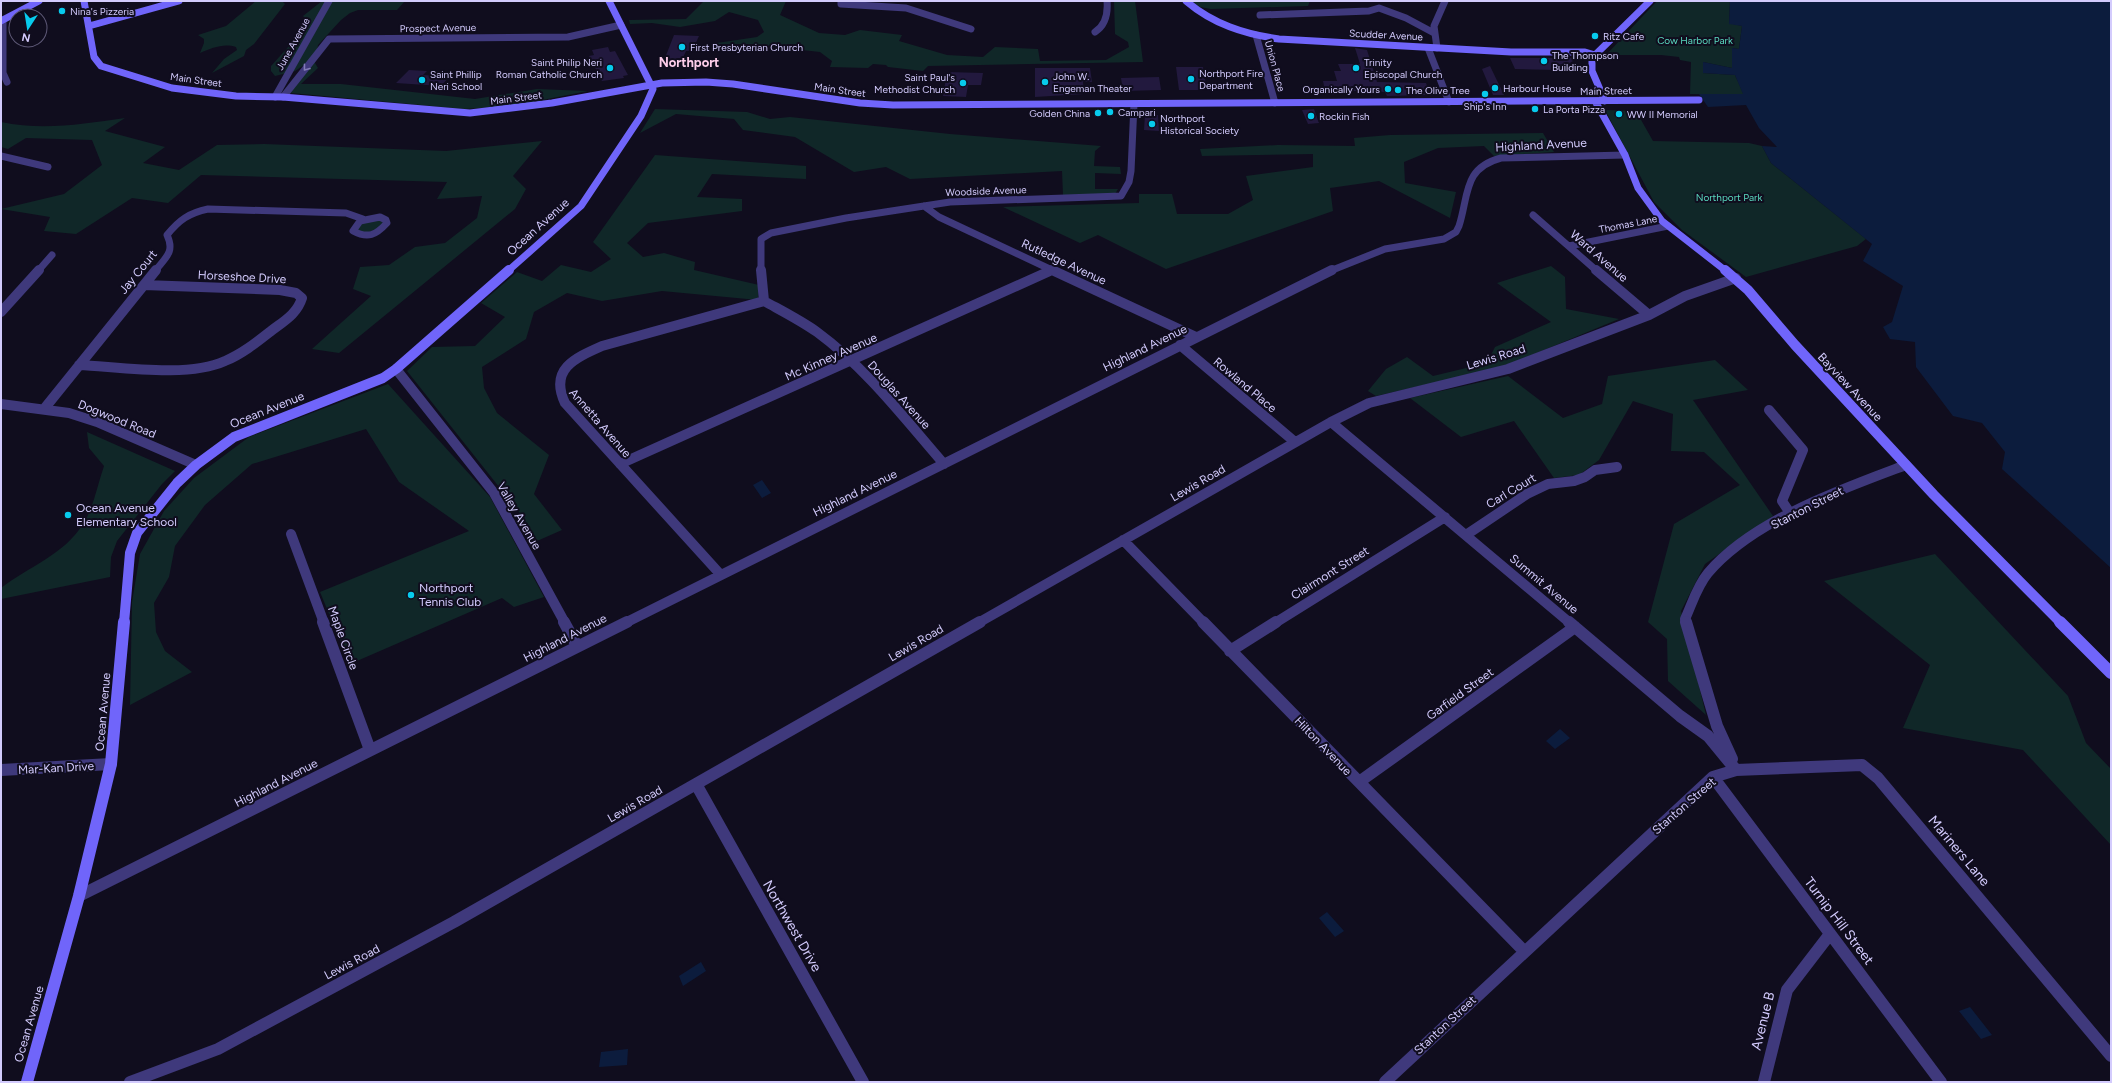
<svg xmlns="http://www.w3.org/2000/svg" width="2112" height="1083" font-family="Figtree,sans-serif">
<style>
.green{fill:#102728}
.water{fill:#0c1c3d}
.building{fill:#22193e}
.lines{fill:none;stroke-linecap:round;stroke-linejoin:round}
.street-far2{stroke:#3f397c;stroke-width:7}
.street-far1{stroke:#3f397c;stroke-width:10}
.street{stroke:#3f397c;stroke-width:12}
.secondary-far2{stroke:#7065fa;stroke-width:7}
.secondary-far1{stroke:#7065fa;stroke-width:10}
.secondary{stroke:#7065fa;stroke-width:12}
.oneway{stroke:#827bb6}
.poi-dot{fill:#07cbed;stroke:#100d1e;stroke-width:1.5}
.labels{text-anchor:middle;dominant-baseline:central;stroke-width:4;stroke-linejoin:round;paint-order:stroke}
.far-poi-label{font-size:10px;fill:#d3cbfd;stroke:#100d1e;text-anchor:start}
.far-street-label{font-size:10px;fill:#d3cbfd;stroke:#100d1e}
.far-park-label{font-size:10px;fill:#5adac0;stroke:#100d1e}
.street-label{font-size:12px;fill:#d3cbfd;stroke:#100d1e}
.poi-label{font-size:12px;fill:#d3cbfd;stroke:#100d1e;text-anchor:start}
.far-district-label{font-size:13px;font-weight:bold;fill:#fdcdea;stroke:#100d1e}
.near-street-label{font-size:14px;fill:#d3cbfd;stroke:#100d1e}
</style>
<rect width="100%" height="100%" fill="#100d1e"/>
<path class="green" d="M256,1H282L285,4L254,44L246,50L244,56L212,73L224,59L237,50L236,47C223,43 212,48 200,53L204,43V39L198,35L226,26Z
M322,1H405L397,10H358L350,13L341,20L318,45L315,63L318,68L301,84H341L475,99L537,89L588,91L512,106L464,109L291,93L299,80L304,65L295,71L275,76L271,71V66L300,34L307,20L303,16Z
M704,1H786L780,15L819,33L845,35L860,30L902,35L899,41L947,55L983,57L995,47L1038,49L1040,61L1106,60L1129,47L1128,42L1115,34L1114,1H1135L1143,62L928,66L923,71L888,67L886,65L873,64L868,68L830,67L832,61L820,52L748,44H710L757,37L764,32L758,20L729,12L715,21L680,27L652,23L630,24L629,20L686,19Z
M1191,1H1310L1308,6L1211,9L1200,7Z
M1657,1H1730L1729,23L1742,26L1739,49L1732,48V68L1703,62V73L1735,75L1744,95L1690,94L1691,62L1680,60L1679,57L1661,55H1606Z
M655,109L747,112L770,119L790,117L950,134L1101,146L1095,151L1094,166L1120,167L1121,174L1095,173V189H1118L1115,194L1063,195L1062,171L910,179L886,167L854,172L795,137L743,130L734,119L676,114L640,133Z
M1605,110L1636,111L1653,141L1749,143L1762,146L1771,163L1866,239L1857,246L1746,277L1682,230L1654,202Z
M125,118L105,131L165,147L143,163L179,170L217,145L264,144L446,151L542,141L513,176L526,189L515,209L339,353L312,349L371,296L353,289L360,267L389,265L415,247L445,243L477,218L482,196L437,199L447,182L201,175L168,203L132,198L76,234L44,231L50,217L1,209L64,194L102,165L92,140L26,138L8,149L1,147V122C43,131 83,124 125,118Z
M1543,133L1554,152L1494,156L1484,146L1438,148L1404,162L1405,183L1456,192L1450,218L1379,181L1330,188L1333,211L1166,269L1098,235L1080,243L1003,207L1139,203V194H1172L1177,214H1228L1253,200L1246,176L1313,167V154L1202,156L1200,149L1278,145L1355,146L1354,138L1390,135Z
M655,155L806,166V179L712,174L697,197L742,199V211L648,223L627,243L643,257L664,253L695,262L694,270L759,285L758,300L662,291L602,301L567,293L534,312L526,339L482,367L484,388L497,413L549,455L534,494L562,530L537,541L522,516L407,371L432,347L475,346L505,317L481,303L517,272L542,281L561,265L591,272L611,259L593,242Z
M368,219L383,221V226L362,235L355,228Z
M1551,266L1565,277L1566,309L1619,319L1503,367L1376,396L1368,391L1386,369L1407,357L1433,376L1487,363L1495,347L1551,322L1497,283Z
M1715,360L1748,390L1693,400L1773,516L1705,564L1681,611L1706,715L1668,681L1667,639L1648,622L1674,524L1740,485L1704,452L1671,451L1673,414L1633,401L1599,460L1579,475L1554,478L1514,421L1461,437L1410,398L1508,376L1563,418L1602,404L1608,376Z
M388,384L490,497L544,597L514,607L502,598L350,664L320,592L469,531L399,482L366,429L252,464L205,505L175,546L169,577L154,603L156,632L165,651L192,672L130,705L132,602L140,554L164,511L194,478L249,437Z
M87,432L175,471L162,484L117,541L111,557L110,577L1,599V588C28,567 64,555 83,524C94,507 97,486 104,466L89,448Z
M1935,554L2068,696L2086,743L2111,769V845L2023,750L1903,728L1930,665L1824,581Z"/>
<path class="water" d="M1730,1H2111V568L2002,469L2005,452L1982,423L1953,416L1916,367L1915,342L1890,339L1883,327L1892,322L1903,286L1863,261L1872,244L1771,163L1762,146L1777,147L1759,128L1746,105L1708,107L1699,94H1743L1735,75L1703,73V62L1732,68V48L1739,49L1742,26L1729,24Z
M762,480L771,493L762,498L753,485Z
M1560,729L1570,738L1555,749L1546,741Z
M1327,912L1344,931L1335,937L1319,918Z
M701,962L706,971L683,986L679,976Z
M1970,1007L1992,1035L1981,1039L1959,1011Z
M628,1049L627,1065L599,1067L601,1052Z"/>
<path class="building" d="M674,35L699,36L692,51H686L681,62L663,63Z
M608,47L610,52L615,51L628,75L623,76L624,78L602,81L589,56L594,55L592,50Z
M1355,48L1367,50L1377,82L1426,83L1430,95L1387,96L1385,92L1360,91H1336L1337,95H1326L1323,81H1337L1334,71H1341L1338,64H1360Z
M1510,58H1578L1558,70L1515,69Z
M1490,66L1504,95H1493L1482,69Z
M1176,67H1203L1207,90H1179Z
M1035,68H1090L1092,82H1083L1084,94L1035,97Z
M409,70L427,71L423,75L449,77L441,86L396,83Z
M947,72L983,73L981,85H968L966,97L943,96Z
M1159,77L1161,90L1123,91L1121,78Z
M1314,109L1319,123L1308,124L1302,110Z
M1145,114L1158,115L1159,131L1144,130Z"/>
<g class="lines">
<path class="street-far2" d="M841,1V4L906,8L971,29
M1260,15L1369,11L1379,8L1406,18L1434,33
M3,20V73L7,82
M1095,32C1106,25 1108,13 1107,1
M1256,35L1275,103
M1428,48L1449,102
M1437,48L1434,26L1445,1
M275,97L329,1
M283,97L329,39L568,37L621,25
M1,156L48,167
M924,206L939,217L1054,271
M1533,215L1597,271
M380,217L386,220L387,223C376,235 368,239 353,231L360,221Z
M1569,246L1668,226
M38,271L52,255
M155,271C166,257 175,252 167,235C179,220 189,213 208,209L346,213L363,219
M761,271V239L771,233L846,218L950,202L1121,196L1129,182L1131,171L1134,104
M1330,271L1385,249L1444,239L1456,232L1459,226C1469,195 1463,168 1501,158L1625,155"/>
<path class="street-far1" d="M761,270L764,301C782,311 800,320 817,332C866,368 904,418 944,464
M1052,270L1196,337
M1596,270L1649,315
M1,312L39,270
M1180,345L1295,442
M79,365C120,367 188,378 225,361C242,354 257,342 271,331C284,321 297,314 302,298L296,293L280,290L144,285
M396,369L494,493L565,623
M1,404L69,413L97,422L196,465
M44,409L156,270
M1769,410L1803,450L1782,501L1790,513
M1331,422L1570,623
M620,464L1052,270
M291,534L324,623
M1466,535L1527,494L1548,484L1574,481L1585,477L1595,470L1617,467
M1123,540L1204,623
M720,574L565,403C549,369 575,358 602,346L764,301
M625,623L1332,270
M978,623L1331,422L1369,403L1508,369L1649,315L1685,296L1736,278
M1275,623L1445,517
M1686,623L1685,619C1692,604 1697,586 1708,573C1753,520 1842,489 1906,465"/>
<path class="street" d="M323,622L370,750
M564,622L577,646
M1203,622L1524,951
M1569,622L1680,716L1708,736L1736,770
M1686,622L1717,726L1732,759
M1230,651L1276,622
M1,770L111,764
M1713,777L1941,1082
M1359,782L1575,627
M696,784L863,1082
M79,896L627,622
M130,1082L218,1049L454,922L980,622
M1385,1082L1713,777L1736,770L1862,765L1878,778L2111,1056
M1764,1082L1787,990L1830,934"/>
<path class="secondary-far2" d="M84,1L94,57L101,66L172,88L236,96L283,97L470,113L552,103L662,83L706,82L733,84L860,103L893,105L1699,100
M1186,1C1213,24 1244,34 1279,39L1511,52H1585L1595,55
M1,21L39,1
M89,26L179,1
M1595,101L1625,155L1638,188L1662,221L1726,271
M1605,101L1592,71V58L1650,1
M508,271L581,206L641,116L653,89L609,1"/>
<path class="secondary-far1" d="M1725,270L1748,290L1795,345L1934,495L2061,623
M124,623L130,553L137,533L177,483L196,465L234,437L383,378L396,369L509,270"/>
<path class="secondary" d="M2060,622L2111,673
M27,1082L79,896L111,764L124,622"/>
</g>
<defs><path id="oneway-chevron" d="M-2-3.5L2.5 0L-2 3.5" fill="none" stroke-width="1.6" stroke-linecap="round" stroke-linejoin="round"/></defs>
<use class="oneway" href="#oneway-chevron" transform="translate(306 68) rotate(128)"/>
<g class="poi-dot">
<circle cx="62" cy="11" r="4"/>
<circle cx="1595" cy="36" r="4"/>
<circle cx="682" cy="47" r="4"/>
<circle cx="1544" cy="61" r="4"/>
<circle cx="610" cy="68" r="4"/>
<circle cx="1356" cy="68" r="4"/>
<circle cx="1191" cy="79" r="4"/>
<circle cx="422" cy="80" r="4"/>
<circle cx="1045" cy="82" r="4"/>
<circle cx="963" cy="83" r="4"/>
<circle cx="1495" cy="88" r="4"/>
<circle cx="1388" cy="89" r="4"/>
<circle cx="1398" cy="90" r="4"/>
<circle cx="1485" cy="94" r="4"/>
<circle cx="1535" cy="109" r="4"/>
<circle cx="1110" cy="112" r="4"/>
<circle cx="1098" cy="113" r="4"/>
<circle cx="1619" cy="114" r="4"/>
<circle cx="1311" cy="116" r="4"/>
<circle cx="1152" cy="124" r="4"/>
<circle cx="68" cy="515" r="4"/>
<circle cx="411" cy="595" r="4"/>
</g>
<g class="labels">
<g class="far-poi-label">
<text x="70" y="11">Nina's Pizzeria</text>
<text x="1603" y="36">Ritz Cafe</text>
<text x="690" y="47">First Presbyterian Church</text>
<text x="1552" y="55">The Thompson<tspan x="1552" dy="12">Building</tspan></text>
<text x="602" y="62" text-anchor="end">Saint Philip Neri<tspan x="602" dy="12">Roman Catholic Church</tspan></text>
<text x="1364" y="62">Trinity<tspan x="1364" dy="12">Episcopal Church</tspan></text>
<text x="1199" y="73">Northport Fire<tspan x="1199" dy="12">Department</tspan></text>
<text x="430" y="74">Saint Phillip<tspan x="430" dy="12">Neri School</tspan></text>
<text x="1053" y="76">John W.<tspan x="1053" dy="12">Engeman Theater</tspan></text>
<text x="955" y="77" text-anchor="end">Saint Paul's<tspan x="955" dy="12">Methodist Church</tspan></text>
<text x="1503" y="88">Harbour House</text>
<text x="1380" y="89" text-anchor="end">Organically Yours</text>
<text x="1406" y="90">The Olive Tree</text>
<text x="1485" y="106" text-anchor="middle">Ship's Inn</text>
<text x="1543" y="109">La Porta Pizza</text>
<text x="1118" y="112">Campari</text>
<text x="1090" y="113" text-anchor="end">Golden China</text>
<text x="1627" y="114">WW II Memorial</text>
<text x="1319" y="116">Rockin Fish</text>
<text x="1160" y="118">Northport<tspan x="1160" dy="12">Historical Society</tspan></text>
</g>
<g class="far-street-label">
<text transform="translate(438 28) rotate(-1)">Prospect Avenue</text>
<text transform="translate(1386 35) rotate(3)">Scudder Avenue</text>
<text transform="translate(293 44) rotate(-61)">June Avenue</text>
<text transform="translate(1275 66) rotate(75)">Union Place</text>
<text transform="translate(196 80) rotate(8)">Main Street</text>
<text transform="translate(840 90) rotate(8)">Main Street</text>
<text transform="translate(1606 91) rotate(-1)">Main Street</text>
<text transform="translate(516 98) rotate(-7)">Main Street</text>
<text transform="translate(986 191) rotate(-2)">Woodside Avenue</text>
<text transform="translate(1628 224) rotate(-11)">Thomas Lane</text>
</g>
<g class="far-park-label">
<text x="1695" y="40">Cow Harbor Park</text>
<text x="1729" y="197">Northport Park</text>
</g>
<g class="street-label">
<text transform="translate(1541 145) rotate(-3)">Highland Avenue</text>
<text transform="translate(538 227) rotate(-42)">Ocean Avenue</text>
<text transform="translate(1599 256) rotate(41)">Ward Avenue</text>
<text transform="translate(1064 262) rotate(25)">Rutledge Avenue</text>
<text transform="translate(138 272) rotate(-51)">Jay Court</text>
<text transform="translate(242 277) rotate(3)">Horseshoe Drive</text>
<text transform="translate(1145 348) rotate(-26)">Highland Avenue</text>
<text transform="translate(831 357) rotate(-24)">Mc Kinney Avenue</text>
<text transform="translate(1496 357) rotate(-17)">Lewis Road</text>
<text transform="translate(1245 385) rotate(40)">Rowland Place</text>
<text transform="translate(1850 387) rotate(47)">Bayview Avenue</text>
<text transform="translate(899 395) rotate(48)">Douglas Avenue</text>
<text transform="translate(267 410) rotate(-22)">Ocean Avenue</text>
<text transform="translate(117 419) rotate(22)">Dogwood Road</text>
<text transform="translate(600 423) rotate(49)">Annetta Avenue</text>
<text transform="translate(1198 483) rotate(-30)">Lewis Road</text>
<text transform="translate(1511 491) rotate(-31)">Carl Court</text>
<text transform="translate(855 493) rotate(-26)">Highland Avenue</text>
<text transform="translate(1807 508) rotate(-27)">Stanton Street</text>
<text transform="translate(519 516) rotate(60)">Valley Avenue</text>
<text transform="translate(1330 573) rotate(-32)">Clairmont Street</text>
<text transform="translate(1544 584) rotate(40)">Summit Avenue</text>
<text transform="translate(343 638) rotate(70)">Maple Circle</text>
<text transform="translate(565 638) rotate(-27)">Highland Avenue</text>
<text transform="translate(916 643) rotate(-30)">Lewis Road</text>
<text transform="translate(1460 694) rotate(-36)">Garfield Street</text>
<text transform="translate(103 712) rotate(-85)">Ocean Avenue</text>
<text transform="translate(1323 746) rotate(46)">Hilton Avenue</text>
<text transform="translate(56 768) rotate(-3)">Mar-Kan Drive</text>
<text transform="translate(276 783) rotate(-27)">Highland Avenue</text>
<text transform="translate(635 804) rotate(-30)">Lewis Road</text>
<text transform="translate(1684 806) rotate(-41)">Stanton Street</text>
<text transform="translate(352 962) rotate(-28)">Lewis Road</text>
<text transform="translate(29 1024) rotate(-74)">Ocean Avenue</text>
<text transform="translate(1445 1025) rotate(-43)">Stanton Street</text>
</g>
<g class="poi-label">
<text x="76" y="508">Ocean Avenue<tspan x="76" dy="14">Elementary School</tspan></text>
<text x="419" y="588">Northport<tspan x="419" dy="14">Tennis Club</tspan></text>
</g>
<g class="far-district-label">
<text x="689" y="62">Northport</text>
</g>
<g class="near-street-label">
<text transform="translate(1959 851) rotate(50)">Mariners Lane</text>
<text transform="translate(1839 921) rotate(53)">Turnip Hill Street</text>
<text transform="translate(792 926) rotate(60)">Northwest Drive</text>
<text transform="translate(1763 1021) rotate(-76)">Avenue B</text>
</g>
</g>
<rect width="2112" height="1083" fill="none" stroke="#d3cbfd" stroke-width="4"/>
<g transform="translate(28 28) rotate(192)"><circle r="19" fill="#100d1e" stroke="#5e5977"/>
<path d="M0-3L7 15L0 10L-7 15Z" fill="#07cbed"/>
<text y="-6" font-size="11" font-weight="bold" text-anchor="middle" fill="#d3cbfd">N</text>
</g>
</svg>
